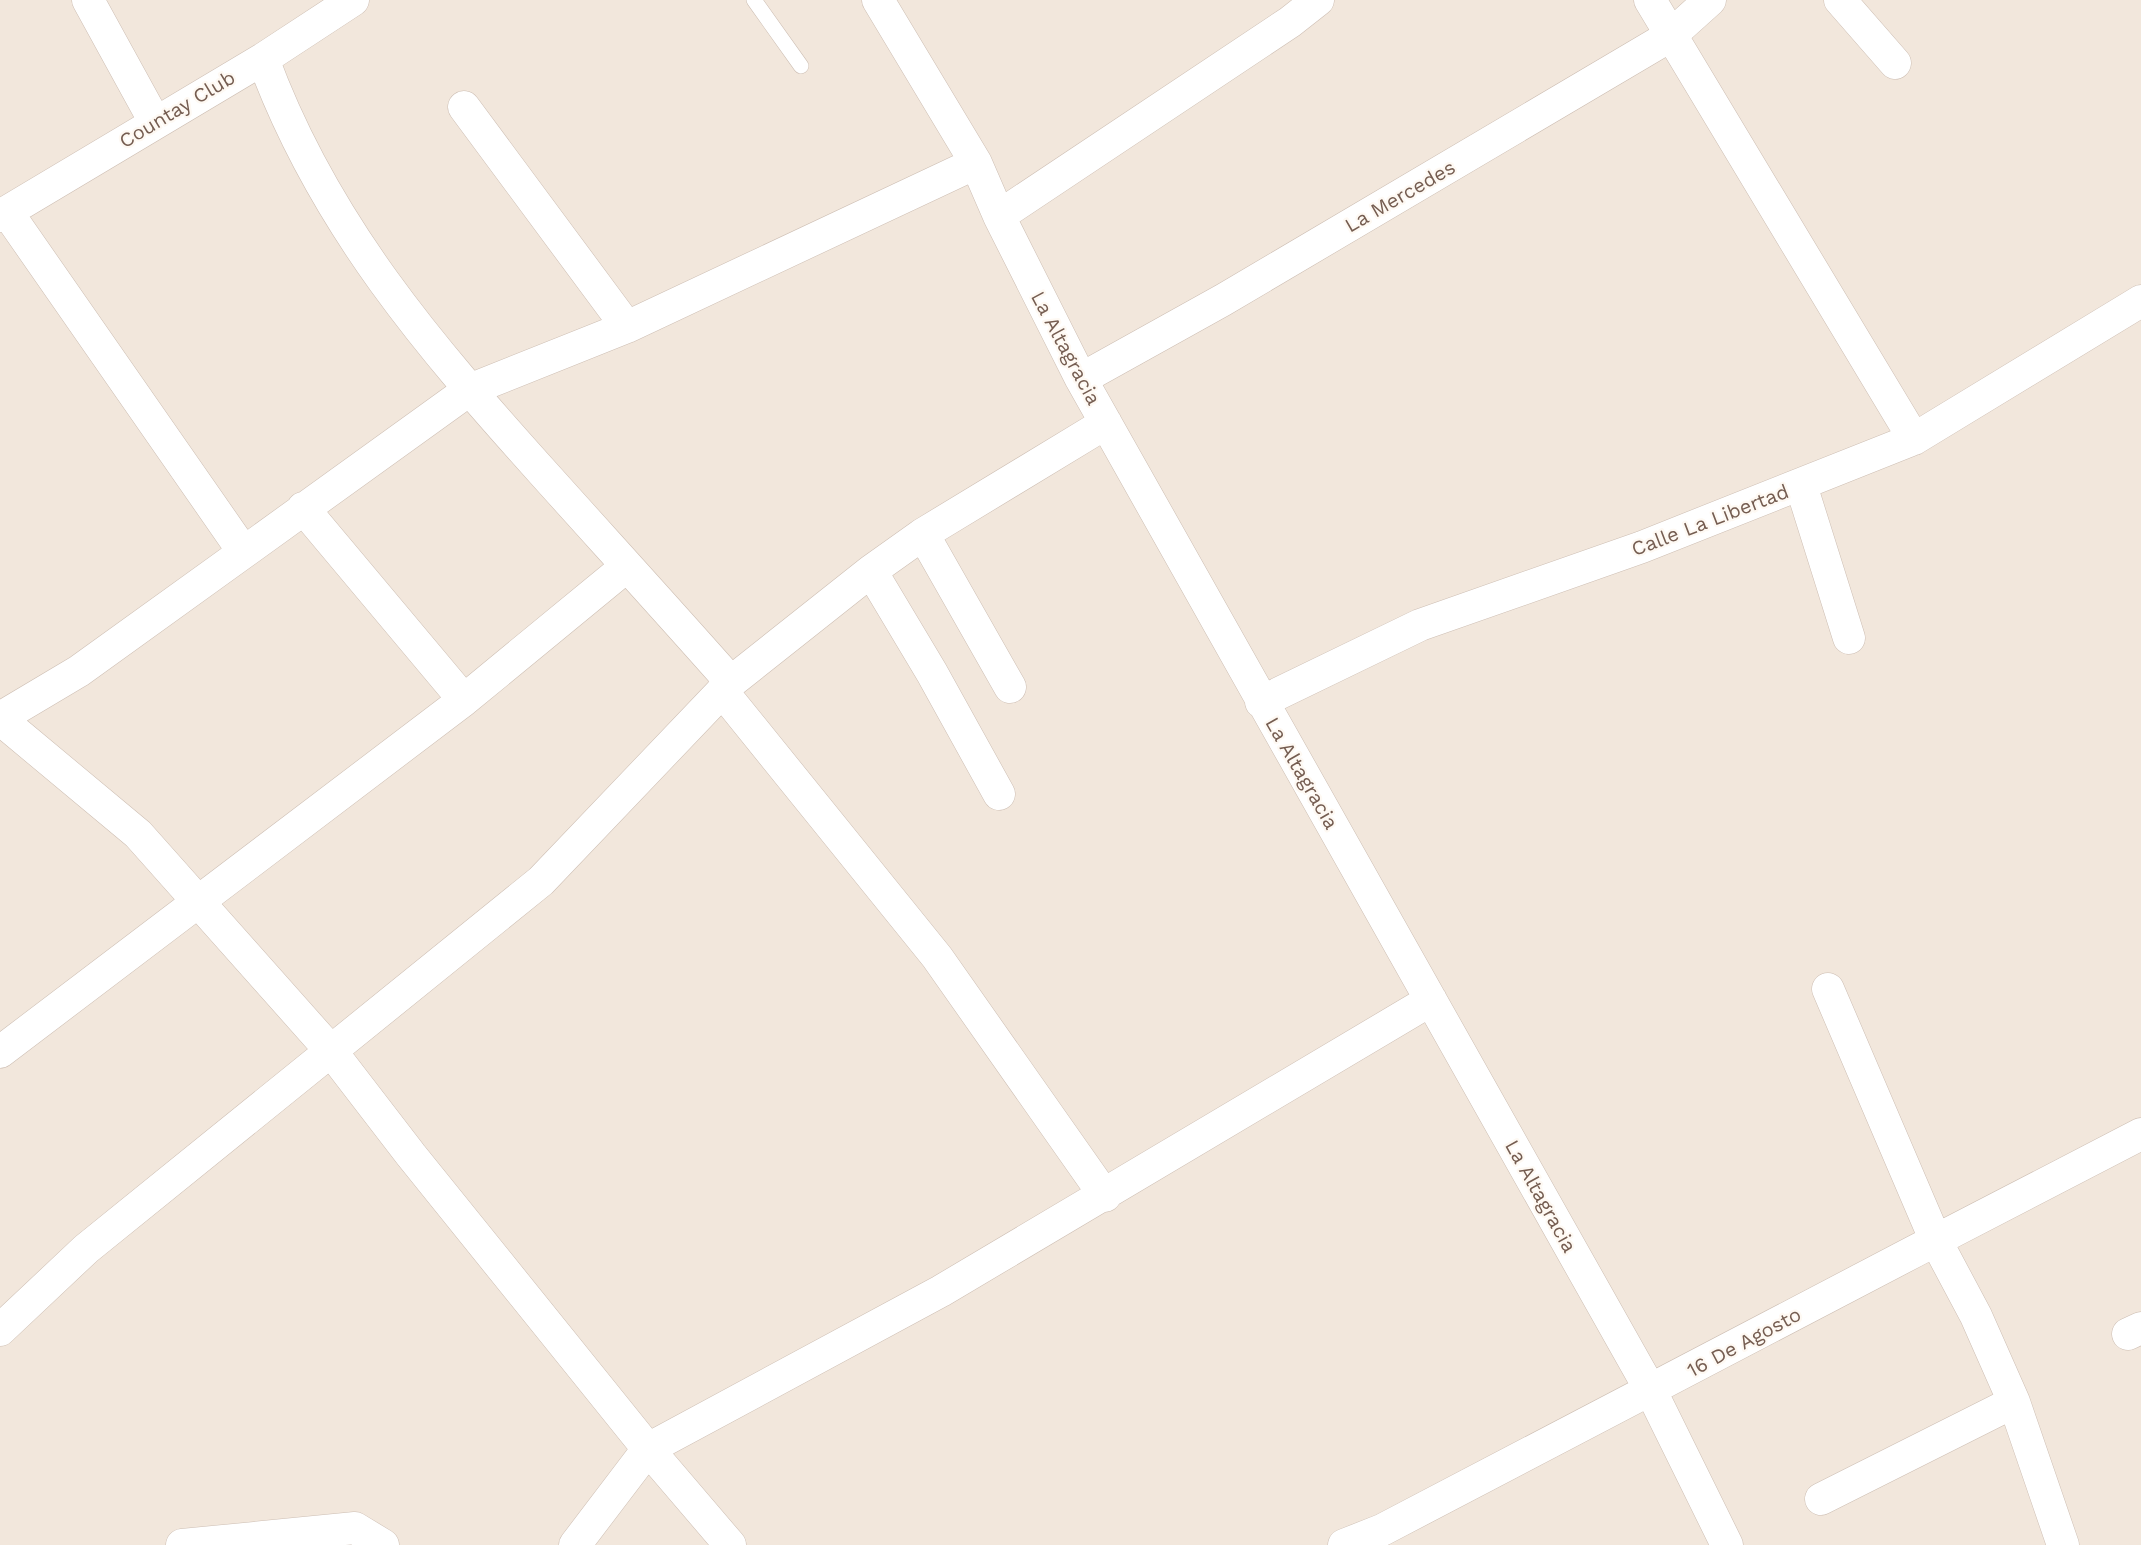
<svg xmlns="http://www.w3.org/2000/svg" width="2141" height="1545" font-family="'Work Sans',sans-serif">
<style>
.residential{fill:#f2e7dc}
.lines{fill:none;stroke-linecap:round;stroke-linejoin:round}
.lane-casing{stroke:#cdbeb3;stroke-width:16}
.street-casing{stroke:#cdbeb3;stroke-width:33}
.lane{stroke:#fff;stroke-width:15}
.street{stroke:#fff;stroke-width:32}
.labels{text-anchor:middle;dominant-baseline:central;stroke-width:4.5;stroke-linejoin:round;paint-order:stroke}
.street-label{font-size:20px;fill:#755d51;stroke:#fef9f3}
</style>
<rect width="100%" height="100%" fill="#fbf5ed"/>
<path class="residential" d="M0,0H2141V1545H0Z"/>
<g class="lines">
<g class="lane-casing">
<path id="lane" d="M754,0L801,66"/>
</g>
<g class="street-casing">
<path id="street" d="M88,0L155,122
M878,0L976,163L999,216L1081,379L1651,1391L1727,1545
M1650,0L1914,439
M1840,0L1895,63
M263,59C324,225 430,347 546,476C608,545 670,613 731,682
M464,107L627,327
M7,212L243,551
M0,216L263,59L353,0
M999,216L1290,22L1318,0
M1081,379L1223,300L1670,36L1710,0
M1801,485L1849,638
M303,508L464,700
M923,534L1010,687
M871,571L932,673L999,794
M722,691L937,957L1105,1196
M1261,702L1420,625L1642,547L1914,439L2141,301
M0,718L79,671L469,390L627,327L976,163
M0,719L138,834L331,1051L411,1155L648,1449L730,1545
M1828,989L1935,1239L1976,1316L2014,1402L2063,1545
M0,1052L464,700L627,566
M0,1330L86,1249L541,881L731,682L871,571L923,534L1106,423
M2128,1334L2141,1328
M1821,1499L2014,1402
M182,1545L355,1528L383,1545
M575,1545L648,1449L941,1291L1431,1000
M1344,1545L1382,1530C1636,1399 1887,1264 2141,1134"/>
</g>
<use href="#lane" class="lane"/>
<use href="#street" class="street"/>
</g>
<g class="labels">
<g class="street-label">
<text transform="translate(177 109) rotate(-31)">Countay Club</text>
<text transform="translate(1400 196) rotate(-30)">La Mercedes</text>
<text transform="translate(1066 348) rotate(62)">La Altagracia</text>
<text transform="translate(1710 520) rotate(-21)">Calle La Libertad</text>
<text transform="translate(1302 773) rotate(60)">La Altagracia</text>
<text transform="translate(1541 1196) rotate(61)">La Altagracia</text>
<text transform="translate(1744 1342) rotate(-28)">16 De Agosto</text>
</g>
</g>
</svg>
